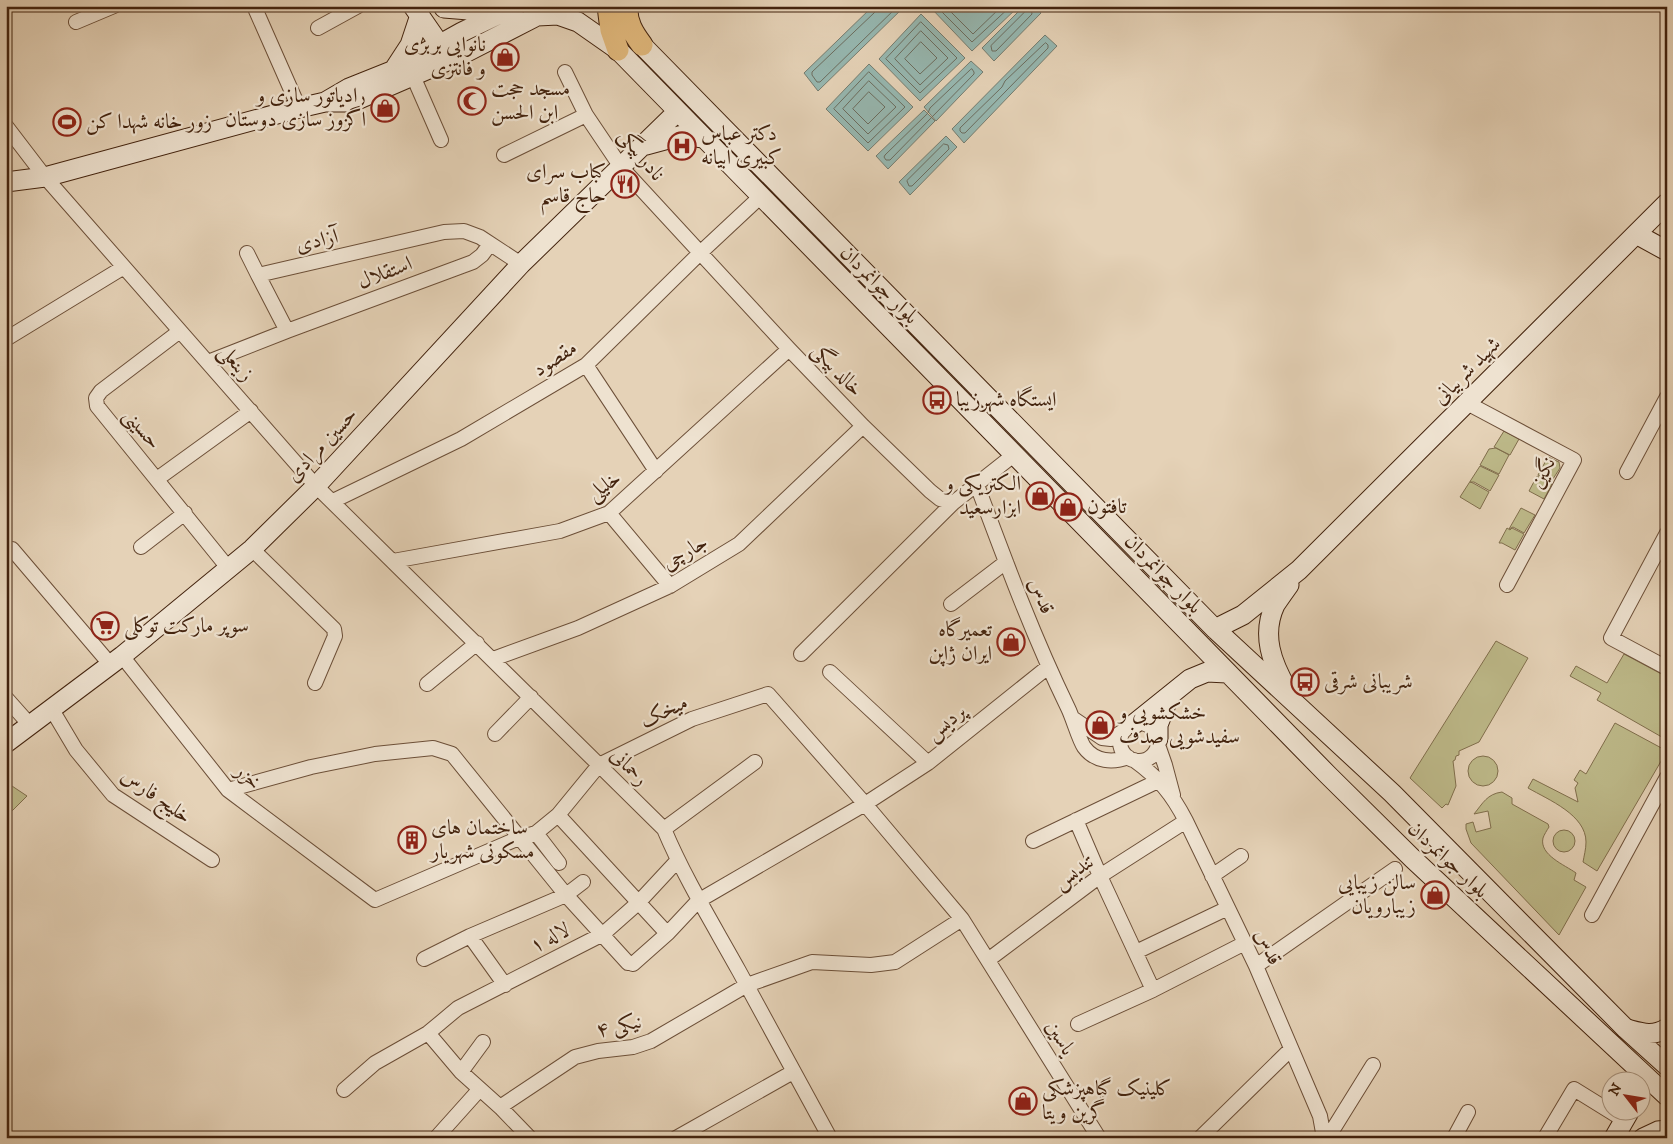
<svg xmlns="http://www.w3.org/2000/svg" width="1673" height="1144" font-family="'IM FELL DW Pica',Amiri,serif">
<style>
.green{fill:#bdb989;stroke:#806e4c}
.water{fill:#96b7b0;stroke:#757c6f}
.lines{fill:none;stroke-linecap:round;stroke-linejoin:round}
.shore{stroke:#6c6d5f;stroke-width:1}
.street-casing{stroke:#6c4f38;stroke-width:16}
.secondary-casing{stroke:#43230e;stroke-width:21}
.primary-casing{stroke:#43230e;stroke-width:23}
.street{stroke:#eee2d0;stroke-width:14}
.secondary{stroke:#eee2d0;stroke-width:19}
.primary{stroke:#e2b97c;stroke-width:21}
.labels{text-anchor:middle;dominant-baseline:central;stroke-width:4.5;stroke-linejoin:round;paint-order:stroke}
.poi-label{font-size:21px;fill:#43230e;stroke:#eee2d0;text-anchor:start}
.street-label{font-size:21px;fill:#43230e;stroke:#eee2d0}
</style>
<rect width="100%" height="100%" fill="#e5d2b7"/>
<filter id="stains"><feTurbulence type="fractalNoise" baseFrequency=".004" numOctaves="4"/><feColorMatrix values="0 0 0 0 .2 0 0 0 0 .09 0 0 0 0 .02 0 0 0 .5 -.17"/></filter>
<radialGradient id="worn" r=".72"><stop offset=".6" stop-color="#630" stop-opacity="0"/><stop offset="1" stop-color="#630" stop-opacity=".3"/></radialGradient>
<path class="green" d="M1504,431L1519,439L1510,455L1494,447Z
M1496,448L1509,455L1499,474L1480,465L1489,449Z
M1548,457L1559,462L1560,468L1551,482L1538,475Z
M1480,466L1499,475L1490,491L1474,482H1470L1473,483L1489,492L1480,509L1460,497Z
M1537,476L1552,484L1544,499L1529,491Z
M1521,508L1535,515L1524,533L1513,527L1509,529Z
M1507,528L1510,530L1512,528L1524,534L1515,550L1502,543H1499Z
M1496,641L1528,658L1479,742L1459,751V755L1456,756L1455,760L1453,761L1456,786L1448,805L1446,804L1442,808L1410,778Z
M1624,654L1667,677V740L1597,700L1601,693L1570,676L1576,666L1607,683Z
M1615,723L1667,751L1597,871L1583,862C1584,856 1586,849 1586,842C1586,815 1549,800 1528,788L1533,779L1578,802L1575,788L1578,783L1574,780L1580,770L1586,774Z
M1468 771a15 15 0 1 1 30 0a15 15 0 1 1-30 0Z
M6,782L27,796L6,817Z
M1502,792L1512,798V804L1548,824L1549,827C1547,830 1544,835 1543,838C1539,855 1565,865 1576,873L1574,880L1586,887L1559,935L1471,843L1466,829V824L1473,822L1476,832L1491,828L1488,811L1474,814C1483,803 1487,794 1502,792Z
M1553 841a11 11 0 1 1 22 0a11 11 0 1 1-22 0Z"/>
<path class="water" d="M873,6H905L818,91L804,73Z
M933,6H1017L1018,7L972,51L931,8Z
M1024,6H1035L1041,13L994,61L982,48Z
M921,14L965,58L920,101L879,59Z
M1045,35L1057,46L964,143L952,129Z
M971,61L983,72L936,121L924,107Z
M869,64L913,107L868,151L826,109Z
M924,110L935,121L888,169L876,156Z
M946,136L957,147L910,195L899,182Z"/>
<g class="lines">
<path class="shore" d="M876,6L875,12L812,72V75L817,82H820L898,6
M936,6L972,42L1011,6
M945,6L973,34L1002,6
M1028,9H1031L1032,14L996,51H992L991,46Z
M921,22L957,58L920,93L886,59Z
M921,31L948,58L920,85L895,59Z
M921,42L937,58L920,74L905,59Z
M1046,43L1048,45V48L965,133H962L960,131V128L1002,87L1005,81L1044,44Z
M972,69L974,72V74L890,160H886L884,157L885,155L928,113L930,108L970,70Z
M869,72L905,107L868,143L834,109Z
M869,81L896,107L868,134L843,109Z
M869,92L885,107L868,124L853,109Z
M944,144L948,145L949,149L912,186H909L907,181Z"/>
<g class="street-casing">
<path id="street" d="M254,6L299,108
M76,22L114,6
M318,28L358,6
M565,72L586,115L621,167L789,349L863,426L930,491L940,499L953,503
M413,76L441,140
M6,126L45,177L316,486L664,829C685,879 713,924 739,971C769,1026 799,1082 830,1138
M504,155L586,115
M247,253L258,275
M180,331L101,391L96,398L97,406L229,569
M287,331L473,262L482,255L490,244
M6,339L124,267
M208,362L287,331L258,275L444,232L464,231L480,237L521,264
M586,365L656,471
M1467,403L1574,460L1507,585
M1627,472L1667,397
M157,479L251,411
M977,485C1005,560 1033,636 1068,708C1073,718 1079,740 1084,747C1095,762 1113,763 1128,757
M333,501L461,439L586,365L700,253L760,197
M609,513L670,586
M1667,533L1611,638L1667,668
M141,547L185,513
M252,549L334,629L335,636L315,683
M6,554L12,549L110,664
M393,561L560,531L609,513L789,349
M951,604L1006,562
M801,654L953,503L1015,454
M122,656L228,790L375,900L519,838L536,833L558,815L599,765L692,719L768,694L865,804L962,919L1099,1138
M493,659L578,628L670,586L739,544L863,426
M830,672L928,763
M427,684L477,643
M6,698L30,725
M51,708L76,750L113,795L212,860
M1074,719L1102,738L1111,739L1125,730
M1120 742a19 19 0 1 1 38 0a19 19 0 1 1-38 0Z
M495,734L531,697
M1158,745L1165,765L1173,795
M1134,760C1159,778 1172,794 1186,821L1256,966L1320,1116L1324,1138
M228,790L311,767L375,754L433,748L452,754L566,895L628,963
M558,815L663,929
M1076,820L1100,876L1153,990
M664,829L755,762
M536,833L559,863
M1033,841L1158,781
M1212,876L1241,856
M1592,915L1667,777
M470,936L505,985
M1136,952L1228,908
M424,959L470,936L566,895L583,882
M988,960L1100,876L1186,821
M633,964L668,933L698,901L865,804L928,763L1048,667
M1256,966L1395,869
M1078,1024L1153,990L1245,943
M428,1033L461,1072L500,1107L530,1138
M461,1072L483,1042
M344,1090L375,1063L428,1033L458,1008L603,934L638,903L677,861
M500,1107L575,1057L598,1051L633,1047L651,1041L747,985L812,962L871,965L895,962L962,919
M1332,1131L1373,1065
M1546,1136L1574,1089L1624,1120
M436,1138L479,1090
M676,1138L793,1072
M1200,1138L1291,1049
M1454,1138L1468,1112"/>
</g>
<g class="secondary-casing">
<path id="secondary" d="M413,6L440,45L450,50
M444,8L481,11L500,8
M642,45L1215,629L1392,793L1626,1029L1667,1066
M395,68L410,45L420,15
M325,102L349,88L394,70L462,32L516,6
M646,145L683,135L703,138
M6,182L45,177L299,108L325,102H352L461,55L537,16L558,15L578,22L618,50L1328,775L1412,858L1667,1096
M1636,234L1667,251
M1215,629L1243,615L1299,570L1667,203
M1287,689C1272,663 1261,635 1275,605C1279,599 1284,592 1289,585
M1134,724L1190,679L1207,672L1227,673
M1158,739V725L1169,697
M6,743L122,656L252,549L316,486L521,264L677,112
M1627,1029C1642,1033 1653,1037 1667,1028
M1614,1138L1629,1112
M1643,1138L1658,1131L1667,1130"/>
</g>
<g class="primary-casing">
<path id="primary" d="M608,6L611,30L618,50
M627,6C626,22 633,33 642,45"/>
</g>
<use href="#street" class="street"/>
<use href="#secondary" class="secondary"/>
<use href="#primary" class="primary"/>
</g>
<defs>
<g id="shop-ring" transform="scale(1.4375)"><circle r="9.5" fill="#eee2d0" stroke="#8f2418" stroke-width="1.5"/><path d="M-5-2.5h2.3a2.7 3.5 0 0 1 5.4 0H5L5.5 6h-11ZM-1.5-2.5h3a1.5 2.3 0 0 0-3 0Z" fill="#8f2418"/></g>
<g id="mosque-ring" transform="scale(1.4375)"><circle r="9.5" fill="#eee2d0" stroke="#8f2418" stroke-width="1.5"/><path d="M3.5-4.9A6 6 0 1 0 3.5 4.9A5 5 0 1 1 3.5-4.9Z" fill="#8f2418"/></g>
<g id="stadium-ring" transform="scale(1.4375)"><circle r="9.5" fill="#eee2d0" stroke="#8f2418" stroke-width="1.5"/><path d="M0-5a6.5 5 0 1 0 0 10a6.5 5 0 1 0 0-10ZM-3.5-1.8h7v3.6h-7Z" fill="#8f2418"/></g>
<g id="hospital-ring" transform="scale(1.4375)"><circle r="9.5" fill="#eee2d0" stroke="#8f2418" stroke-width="1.5"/><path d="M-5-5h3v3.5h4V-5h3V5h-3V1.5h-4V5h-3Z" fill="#8f2418"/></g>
<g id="restaurant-ring" transform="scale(1.4375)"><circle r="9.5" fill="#eee2d0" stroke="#8f2418" stroke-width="1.5"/><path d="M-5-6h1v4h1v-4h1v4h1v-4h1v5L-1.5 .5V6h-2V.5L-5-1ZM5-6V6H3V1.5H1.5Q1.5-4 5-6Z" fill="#8f2418"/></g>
<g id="bus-ring" transform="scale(1.4375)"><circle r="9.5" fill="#eee2d0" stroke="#8f2418" stroke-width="1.5"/><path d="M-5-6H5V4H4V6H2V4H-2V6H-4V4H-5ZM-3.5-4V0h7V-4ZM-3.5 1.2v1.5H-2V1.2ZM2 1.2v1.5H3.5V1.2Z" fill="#8f2418"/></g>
<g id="supermarket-ring" transform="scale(1.4375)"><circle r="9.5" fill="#eee2d0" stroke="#8f2418" stroke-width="1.5"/><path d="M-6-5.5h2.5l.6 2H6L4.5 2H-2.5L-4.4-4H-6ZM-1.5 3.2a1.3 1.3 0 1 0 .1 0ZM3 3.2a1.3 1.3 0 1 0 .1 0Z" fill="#8f2418"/></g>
<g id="building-ring" transform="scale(1.4375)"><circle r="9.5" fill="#eee2d0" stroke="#8f2418" stroke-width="1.5"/><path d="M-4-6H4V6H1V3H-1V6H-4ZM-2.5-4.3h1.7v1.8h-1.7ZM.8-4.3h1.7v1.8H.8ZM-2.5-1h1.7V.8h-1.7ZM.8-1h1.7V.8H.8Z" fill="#8f2418"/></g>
</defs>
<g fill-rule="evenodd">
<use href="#shop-ring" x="505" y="57"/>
<use href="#mosque-ring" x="472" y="101"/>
<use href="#shop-ring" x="385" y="108"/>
<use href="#stadium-ring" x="67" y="122"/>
<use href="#hospital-ring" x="682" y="146"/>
<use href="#restaurant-ring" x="625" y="184"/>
<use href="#bus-ring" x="937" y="400"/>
<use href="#shop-ring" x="1040" y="496"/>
<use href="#shop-ring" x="1068" y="507"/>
<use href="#supermarket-ring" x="105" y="626"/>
<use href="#shop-ring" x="1011" y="642"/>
<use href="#bus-ring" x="1305" y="682"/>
<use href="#shop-ring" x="1100" y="725"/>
<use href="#building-ring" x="412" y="840"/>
<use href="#shop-ring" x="1435" y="895"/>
<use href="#shop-ring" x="1023" y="1101"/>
</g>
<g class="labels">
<g class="poi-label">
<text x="486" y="45" text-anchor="end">نانوایی بربری<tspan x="486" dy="24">و فانتزی</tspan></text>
<text x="491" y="89">مسجد حجت<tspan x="491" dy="24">ابن الحسن</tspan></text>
<text x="366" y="96" text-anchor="end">رادیاتور سازی و<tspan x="366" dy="24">اگزوز سازی دوستان</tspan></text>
<text x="86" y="122">زور خانه شهدا کن</text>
<text x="701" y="134">دکتر عباس<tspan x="701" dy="24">کبیری ابیانه</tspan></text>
<text x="606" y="172" text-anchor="end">کباب سرای<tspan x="606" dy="24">حاج قاسم</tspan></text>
<text x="956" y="400">ایستگاه شهرزیبا</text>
<text x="1021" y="484" text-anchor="end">الکتریکی و<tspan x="1021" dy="24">ابزارسعید</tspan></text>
<text x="1087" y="507">تافتون</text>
<text x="124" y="626">سوپر مارکت توکلی</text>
<text x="992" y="630" text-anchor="end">تعمیرگاه<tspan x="992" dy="24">ایران ژاپن</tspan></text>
<text x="1324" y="682">شریبانی شرقی</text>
<text x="1119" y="713">خشکشویی و<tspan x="1119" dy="24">سفیدشویی صدف</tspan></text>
<text x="431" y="828">ساختمان های<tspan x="431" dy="24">مسکونی شهریار</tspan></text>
<text x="1416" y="883" text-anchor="end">سالن زیبایی<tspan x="1416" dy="24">زیبارویان</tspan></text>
<text x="1042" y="1089">کلینیک گیاهپزشکی<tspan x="1042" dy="24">گرین ویتا</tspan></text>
</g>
<g class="street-label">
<text transform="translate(641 155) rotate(51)">نادر بیگی</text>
<text transform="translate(317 241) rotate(-13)">آزادی</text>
<text transform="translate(385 273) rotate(-21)">استقلال</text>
<text transform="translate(879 285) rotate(45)">بلوار جوانمردان</text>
<text transform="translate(555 359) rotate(-33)">مقصود</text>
<text transform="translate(236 363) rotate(49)">زینعلی</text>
<text transform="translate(837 370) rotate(46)">خالد بیگی</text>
<text transform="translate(1467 371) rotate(-45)">شهید شربیانی</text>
<text transform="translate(142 429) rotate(50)">حسینی</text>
<text transform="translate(322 445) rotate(-47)">حسین مرادی</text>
<text transform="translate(1543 473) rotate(-63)">نگین</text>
<text transform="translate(604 486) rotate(-35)">خلیلی</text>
<text transform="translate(685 553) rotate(-31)">جارچی</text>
<text transform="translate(1163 574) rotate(46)">بلوار جوانمردان</text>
<text transform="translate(1041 596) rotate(68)">قدس</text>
<text transform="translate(664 712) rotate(-25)">میخک</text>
<text transform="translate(946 723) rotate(-39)">پردیس</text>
<text transform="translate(629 767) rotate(45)">رحمانی</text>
<text transform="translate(248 777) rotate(42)">خزر</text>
<text transform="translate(156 796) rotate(35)">خلیج فارس</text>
<text transform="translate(1448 860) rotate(43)">بلوار جوانمردان</text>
<text transform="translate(1074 872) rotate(-36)">تندیس</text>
<text transform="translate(550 938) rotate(-27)">لاله ۱</text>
<text transform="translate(1268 947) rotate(65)">قدس</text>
<text transform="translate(619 1026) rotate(-12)">نیکی ۴</text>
<text transform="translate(1060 1038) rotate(58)">یاسین</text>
</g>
</g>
<rect width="1673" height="1144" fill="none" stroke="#e5d2b7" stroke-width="25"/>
<rect x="8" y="8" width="1658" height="1129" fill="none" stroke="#43230e" stroke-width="2.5"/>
<rect x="12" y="12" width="1648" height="1119" fill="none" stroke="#43230e"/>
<g transform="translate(1626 1096) rotate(301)"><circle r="24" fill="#eee2d0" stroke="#aa9682"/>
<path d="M0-4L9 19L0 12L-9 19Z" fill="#8f2418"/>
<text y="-8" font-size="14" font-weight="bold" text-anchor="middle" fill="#43230e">N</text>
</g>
<rect width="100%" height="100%" filter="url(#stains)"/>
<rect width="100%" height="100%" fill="url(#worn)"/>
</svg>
